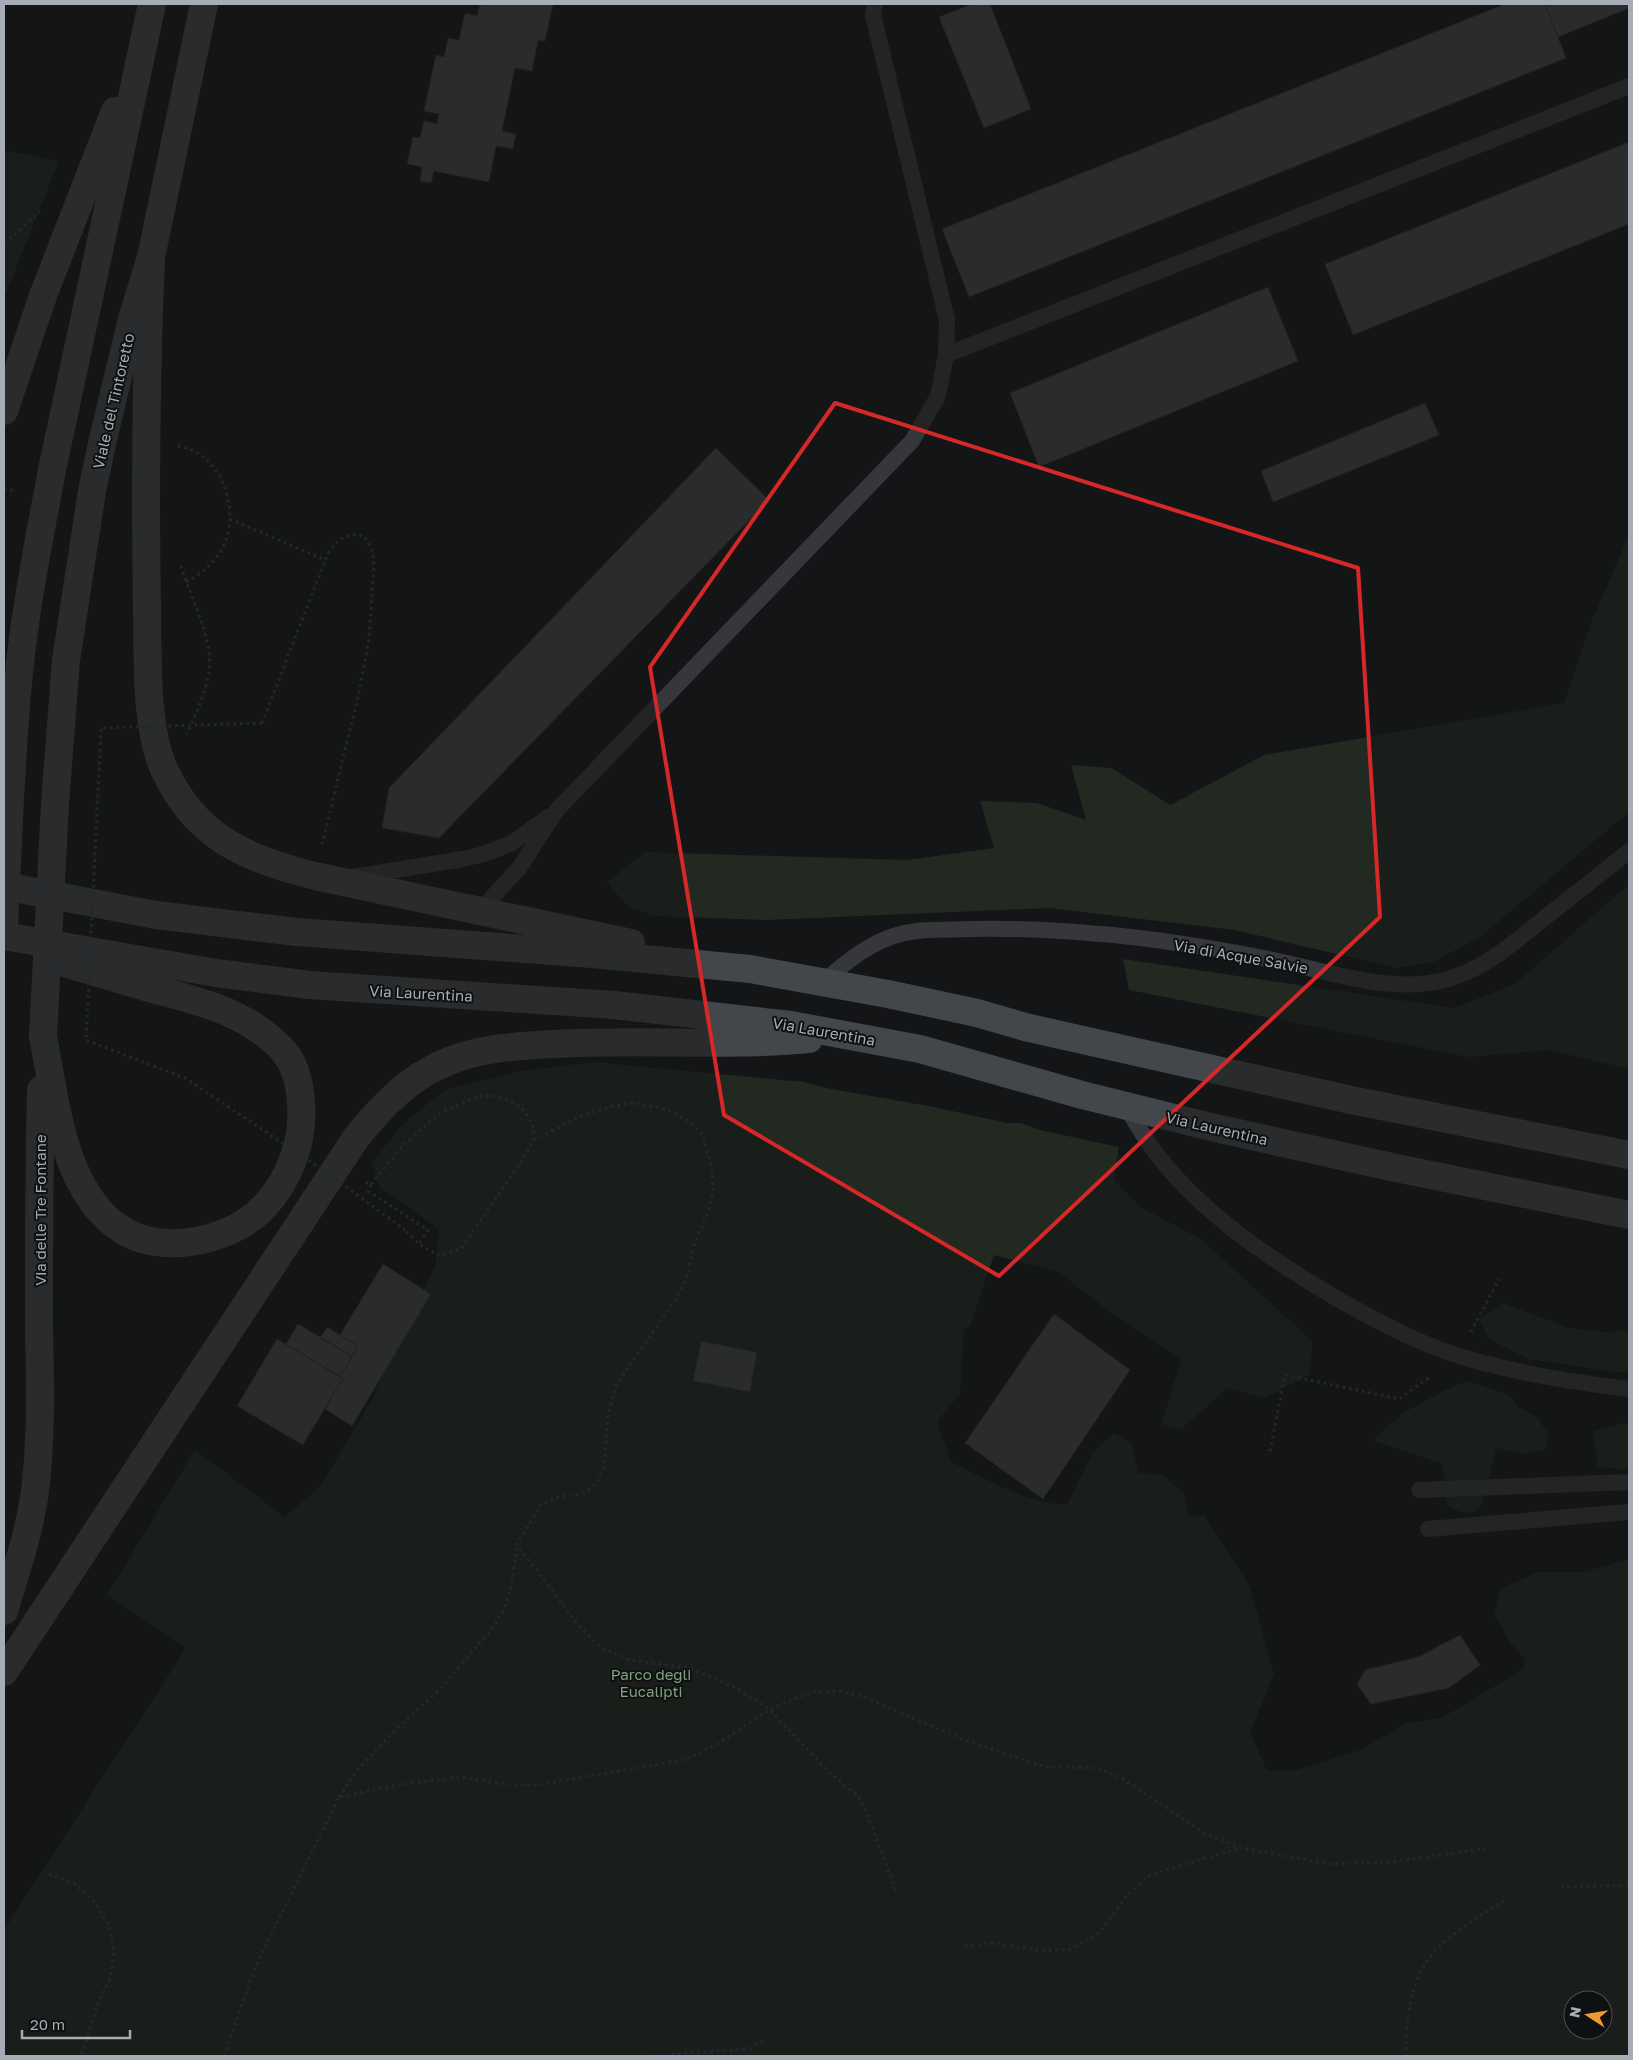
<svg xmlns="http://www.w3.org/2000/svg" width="1633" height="2060" font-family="'Golos Text',sans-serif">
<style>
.green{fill:#212921;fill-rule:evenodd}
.building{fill:#434549;stroke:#2e2f32}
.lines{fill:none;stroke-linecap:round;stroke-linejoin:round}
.path{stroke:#3b3e42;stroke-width:3;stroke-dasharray:2.5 4;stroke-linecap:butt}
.lane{stroke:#35373b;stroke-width:16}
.secondary{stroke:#43464b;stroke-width:28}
.path-bridge{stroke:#3b3e42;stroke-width:3;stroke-dasharray:2.5 4;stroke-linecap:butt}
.secondary-bridge{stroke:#43464b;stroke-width:28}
.marked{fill:none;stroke:#d62828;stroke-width:4;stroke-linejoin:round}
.labels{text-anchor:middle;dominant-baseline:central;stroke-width:4;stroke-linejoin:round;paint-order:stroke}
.street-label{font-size:15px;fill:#a6adb6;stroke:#0f1011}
.park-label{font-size:15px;fill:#80a17d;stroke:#0f1011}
</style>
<rect width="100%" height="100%" fill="#141516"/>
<path class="green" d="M4,150L59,161L4,298Z
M1629,535V812L1480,937L1433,962L1397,968L1234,930L1049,908L767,920L654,916L628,907L607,882L645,852L907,860L994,848L980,801L1037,803L1086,820L1071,765L1112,768L1170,805L1264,755L1564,703L1593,618Z
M1629,884V1069L1550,1050L1468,1057L1129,990L1123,959L1454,1008L1515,984Z
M593,1062L804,1082L826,1088L934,1107L1007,1123H1021L1040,1130L1119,1147L1114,1180L1142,1208L1201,1239L1312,1341L1310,1374L1265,1398L1228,1388L1180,1430L1162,1424L1181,1359L1110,1312L1059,1272L994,1255L970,1326L964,1329L960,1394L937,1421L951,1462C989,1480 1024,1502 1067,1505L1093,1452L1114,1433L1131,1443L1138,1473L1162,1475L1183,1492L1189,1515L1205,1516L1250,1587L1274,1674L1250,1732L1267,1770L1293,1771L1360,1750L1407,1723L1442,1718L1525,1668L1523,1657L1510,1642L1494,1615L1501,1588L1539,1572H1585L1629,1559V2056H4V1930L186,1648L107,1595L195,1450L285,1517L320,1487L369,1405L435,1266L439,1229L380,1188L371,1163L404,1123L446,1089L521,1071ZM1573,2000H1603V2030H1573Z
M1503,1303L1569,1328L1606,1332L1629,1330V1372H1616L1528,1359L1489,1339L1479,1319Z
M1468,1381L1509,1395L1519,1407L1536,1416L1549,1435L1545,1450L1524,1454L1496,1448L1481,1507L1468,1514L1448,1507L1442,1464L1373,1440L1403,1413L1445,1390Z
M1629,1422V1470L1598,1467L1593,1431Z"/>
<path class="building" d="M480,4H553L545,41L538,40L532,71L515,68L502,131L516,134L513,149L496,146L489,182L434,171L431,183L420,181L422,167L407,164L413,137L420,138L424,121L437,124L439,114L424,111L436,55L444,57L448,38L459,40L465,13L477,16Z
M972,4H990L1031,109L984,128L939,17Z
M1505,4H1545L1566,58L969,297L942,229Z
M1545,4H1629V8L1558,37Z
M1629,142V224L1353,335L1325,264Z
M1268,287L1298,361L1039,467L1010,393Z
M1425,403L1439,435L1273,502L1261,471Z
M716,448L769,500L439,838L382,828L389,788Z
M383,1264L431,1294L352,1426L325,1409L343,1378L340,1377L358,1346L340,1335Z
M1054,1314L1130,1370L1043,1499L965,1443Z
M298,1324L352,1356L340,1377L286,1344Z
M327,1327L358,1346L352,1356L320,1338Z
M277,1339L343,1378L303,1445L237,1406Z
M701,1341L757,1352L750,1392L693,1381Z
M1460,1635L1480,1665L1449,1688L1371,1704L1357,1684L1365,1670L1418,1657Z"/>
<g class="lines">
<path class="path" d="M4,242L18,232L40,211
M178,446C218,452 238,501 227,537C221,558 204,572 186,582
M4,488L15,491
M230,519L325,560
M181,566C190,597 214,640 209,672C205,694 196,714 187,734
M262,723L328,553C336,540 348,531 364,536L372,550L374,566L369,639L358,697L322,844
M534,1140L580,1116L614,1106L633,1103L665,1109L687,1120L703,1135L712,1169L713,1192L708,1212L695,1242L687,1277L676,1299L617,1383L608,1414L604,1466L597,1482L590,1489L581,1494L558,1497L541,1504C534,1519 524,1530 517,1545L580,1627L602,1648L630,1660L689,1668L734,1687L769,1709L829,1772L857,1795L865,1809L896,1890
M366,1182L371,1185L400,1148L440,1113L480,1096H499L521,1107L532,1122L534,1140L521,1162L461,1249L440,1256L419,1244L405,1230
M371,1185L368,1191L428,1230L419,1244
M1471,1332L1499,1279
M1270,1451L1285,1375L1399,1399L1431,1376
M339,1797L357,1770L391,1734L440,1689L493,1628L505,1608L511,1588L517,1546
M49,1874L75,1884L95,1902L109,1925L114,1952L110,1979L98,2003L81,2056
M1561,1887L1629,1885
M965,1946L992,1943L1043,1951L1071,1949L1099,1933L1128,1894L1151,1874L1241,1848
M224,2056L256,1965L339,1797L398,1785L461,1777L501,1784L538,1785L687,1759L719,1743L769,1709L813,1692L840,1691L864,1697L967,1741L1046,1767L1098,1768L1123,1779L1206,1834L1241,1848L1329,1864L1390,1862L1490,1848
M652,2056L749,2049L764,2040
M1406,2056C1406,2025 1409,1986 1428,1960C1447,1934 1478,1918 1504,1901"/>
<path class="lane" d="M946,355L1629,86
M353,877L463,859L484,854L512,843L548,817
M480,911L520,867L556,811L912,441L938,396L946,355L947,320L873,15L875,4
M824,982C845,962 869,943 897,935C920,928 946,930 970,929C1073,927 1177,940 1278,961C1332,972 1389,994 1445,980C1484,970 1516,941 1547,916C1575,894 1602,873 1629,851
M1126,1106C1136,1124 1146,1141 1159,1157C1204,1215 1273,1261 1336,1298C1382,1324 1428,1349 1480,1362C1529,1375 1579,1383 1629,1389
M1419,1490L1629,1482
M1428,1529L1629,1512"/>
<path class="secondary" d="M151,257C146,374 145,491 147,608C148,654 145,728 164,769C195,837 246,859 315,876L631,943
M4,411L44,293L115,111
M10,799C13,748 15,697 22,647C29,587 41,529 52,470L152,4
M55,804L66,660L92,491L103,439L132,319L151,257L204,4
M4,886L156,915L297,932L592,954L750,969L888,994L977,1013L1025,1027L1351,1100L1629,1155
M4,936L216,973L310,985L614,1005L791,1025L920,1049L1082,1095L1211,1127L1396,1168L1629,1215
M43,1036C53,1088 60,1158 92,1201C104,1218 122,1233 142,1239C181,1250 233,1238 263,1208C289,1181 304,1142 301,1104C300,1082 295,1062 280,1047C243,1010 197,1001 149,988C118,979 88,970 58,961
M4,1611C15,1574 28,1537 34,1498C42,1441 40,1382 39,1325C39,1246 39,1168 41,1090
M4,1672L356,1138C378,1110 405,1081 438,1066C473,1048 517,1046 556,1044C640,1039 725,1047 809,1039"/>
<path class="path-bridge" d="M262,723L101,728L86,1040L185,1078L329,1174L405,1230"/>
<path class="secondary-bridge" d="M4,925L10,799
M43,1036L55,804"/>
</g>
<path d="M0 0H1633V2060H0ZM835,403L1358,568L1380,917L999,1276L724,1115L650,667Z" fill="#141516" fill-opacity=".55" fill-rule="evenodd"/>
<path class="marked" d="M835,403L1358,568L1380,917L999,1276L724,1115L650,667Z"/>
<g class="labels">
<g class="street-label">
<text transform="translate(113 401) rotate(-77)">Viale del Tintoretto</text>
<text transform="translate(1241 956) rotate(10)">Via di Acque Salvie</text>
<text transform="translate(421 993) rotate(3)">Via Laurentina</text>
<text transform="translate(824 1031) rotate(10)">Via Laurentina</text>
<text transform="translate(1217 1128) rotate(13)">Via Laurentina</text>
<text transform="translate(40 1210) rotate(-90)">Via delle Tre Fontane</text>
</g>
<g class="park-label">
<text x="651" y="1674">Parco degli<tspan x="651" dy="17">Eucalipti</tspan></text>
</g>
</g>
<rect width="1633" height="2060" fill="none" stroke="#a6adb6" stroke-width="10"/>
<g transform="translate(1588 2015) rotate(282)"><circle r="24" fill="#0f1011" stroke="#4b4f53"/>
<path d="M0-4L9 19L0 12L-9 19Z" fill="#f19832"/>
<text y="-8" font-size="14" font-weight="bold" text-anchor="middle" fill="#a6adb6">N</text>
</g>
<path d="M22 2030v8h108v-8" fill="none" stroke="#a6adb6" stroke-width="2.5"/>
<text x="30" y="2030" font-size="15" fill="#a6adb6" stroke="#0f1011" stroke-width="4" paint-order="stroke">20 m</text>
</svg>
